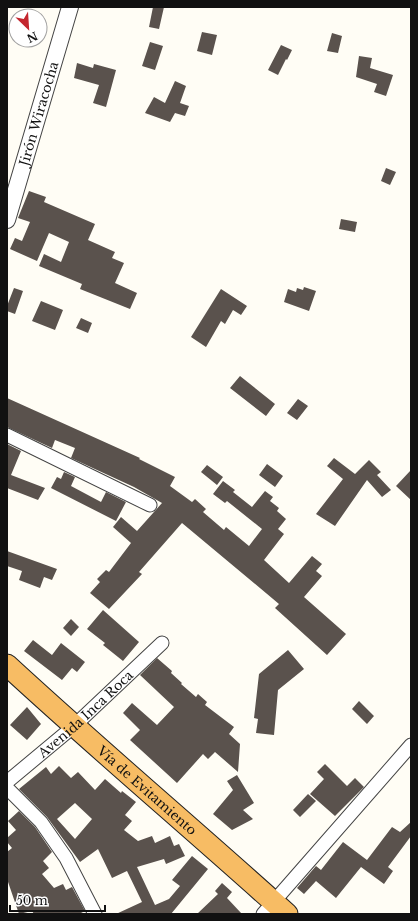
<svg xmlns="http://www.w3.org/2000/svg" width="418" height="921" font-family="'Libre Baskerville',serif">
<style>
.building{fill:#5a524d;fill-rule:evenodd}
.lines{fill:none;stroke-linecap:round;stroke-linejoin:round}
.minor-casing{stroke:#444;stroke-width:15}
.tertiary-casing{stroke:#444;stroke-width:18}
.trunk-casing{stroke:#222;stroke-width:23}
.minor{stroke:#fff;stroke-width:13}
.tertiary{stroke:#fff;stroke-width:16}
.trunk{stroke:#f7bc64;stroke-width:21}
.labels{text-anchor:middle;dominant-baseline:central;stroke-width:4;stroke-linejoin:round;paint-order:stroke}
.street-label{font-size:13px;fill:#111;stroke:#fff}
</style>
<rect width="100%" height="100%" fill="#fffdf5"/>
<path class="building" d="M153,7H164L159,29L149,27Z
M202,32L217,35L212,55L197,51Z
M332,33L342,36L338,53L327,51Z
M150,42L163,46L155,70L142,66Z
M281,45L292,50L287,60L286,59L278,75L268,70Z
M359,56L372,58L370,68L393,75L386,96L374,92L377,84L356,77Z
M77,63L93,68L94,64L116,70L106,107L93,103L99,85L74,78Z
M175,81L186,86L180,103L189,106L185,116L175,113L170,122L145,113L154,97L165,103Z
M386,168L396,172L390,185L381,181Z
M29,191L46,197L44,202L95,224L88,240L115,252L112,258L124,263L115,283L137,293L130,309L80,289L82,284L39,266L44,254L61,262L69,242L49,233L37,261L10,249L15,238L22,241L30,222L18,218Z
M341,219L357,222L355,232L339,229Z
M304,287L316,291L309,311L284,302L288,289L296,292L297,288L303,290Z
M14,288L23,291L15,314L7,311V306Z
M221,289L247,306L241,315L233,310L225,324L221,321L206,347L191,337Z
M41,301L63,310L55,330L32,321Z
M81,318L92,323L88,333L76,328Z
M240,376L275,404L266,416L230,388Z
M7,398L140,458L139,459L175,477L170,486L192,502L195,499L206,509L203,512L224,530L226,527L249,546L262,529L227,501L225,503L213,494L223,481L235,490L233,492L252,507L265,491L273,497L270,501L279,508L277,511L286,519L278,529L284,534L264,560L289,583L312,556L322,564L316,571L322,576L304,597L346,634L327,655L275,608L279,604L182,523L139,572L142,574L109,609L90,593L100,582L97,579L106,570L109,572L131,543L113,527L121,517L137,531L162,503L134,487L71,458L75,448L55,440L52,448L7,427Z
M298,399L308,406L297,420L287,413Z
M7,444L21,451L11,475L45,488L38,500L7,488Z
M334,458L355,474L369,460L381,472L377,475L391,490L382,497L367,480L335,526L316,514L343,479L327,466Z
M267,464L283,476L275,487L259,475Z
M207,465L223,477L217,485L201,472Z
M411,470V500L396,486Z
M64,472L75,477L71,486L101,502L106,492L126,502L116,521L51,488L57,477L61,479Z
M7,551L57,569L52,580L44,577L40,588L19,580L22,571L7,566Z
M103,610L139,642L123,661L103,645L105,643L87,629Z
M71,619L79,627L71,636L63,628Z
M33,640L52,655L61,643L85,662L77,672L72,668L62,680L24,651Z
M288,650L304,669L278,690L274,735L256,733L258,719L254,718L259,674Z
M157,658L172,671L171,673L182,683L181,684L196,697L198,694L207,702L205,705L234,727L229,734L240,744L238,772L215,752L208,759L203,754L177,783L130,740L140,730L123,713L132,703L157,725L174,707L140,675Z
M359,701L374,716L367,724L352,709Z
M27,707L41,724L27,740L10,725Z
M325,764L347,786L355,778L364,787L335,816L310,794L324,779L317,772Z
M59,766L71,778L78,772L95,790L105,779L121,793L122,791L136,802L125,815L132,821L124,830L138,841L152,836L155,843L170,836L174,846L179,844L185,856L166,864L164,859L137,867L155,905L169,899L180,886L172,880L192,856L208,869L171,914H116L142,902L127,871L112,878L98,849L80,862L47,817L19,789L46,767L51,774ZM75,803L92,819L75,839L57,819Z
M237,775L254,803L243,810L253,819L232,830L213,814L233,790L227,781Z
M308,794L316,801L300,817L293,810Z
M19,811L35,827L52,852L43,861L49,868L42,874L54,888L63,884L66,890L72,887L85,911L79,914H34L32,911L19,914L7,879V852L12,848L7,842V838L16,830L8,821Z
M411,822V836L388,867L393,871L384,884L361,867L336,898L316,881L304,894L297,888L316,866L321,870L343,842L367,860L392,827L400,832Z
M222,883L232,892L227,898L242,914H197L218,894L215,891Z"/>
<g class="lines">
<g class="minor-casing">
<g id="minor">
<path d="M7,435L150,505"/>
<path id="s1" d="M7,782L73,727L162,643"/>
<path d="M7,788L41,822L66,858L95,914"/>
<path d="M263,914L411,745"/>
</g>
</g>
<g class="tertiary-casing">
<g id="tertiary">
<path id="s2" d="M7,220L70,7"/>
</g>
</g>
<g class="trunk-casing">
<g id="trunk">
<path id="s3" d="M7,665C99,750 194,830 287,914"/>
</g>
</g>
<use href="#minor" class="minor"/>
<use href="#tertiary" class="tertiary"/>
<use href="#trunk" class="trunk"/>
</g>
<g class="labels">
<g class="street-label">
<text stroke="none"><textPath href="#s2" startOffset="111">Jirón Wiracocha</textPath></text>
<text stroke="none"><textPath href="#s1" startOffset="104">Avenida Inca Roca</textPath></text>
<text stroke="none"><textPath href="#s3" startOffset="188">Vía de Evitamiento</textPath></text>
</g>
</g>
<rect width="418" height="921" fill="none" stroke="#111111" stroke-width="16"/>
<g transform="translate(28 28) rotate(155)"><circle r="19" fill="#ffffff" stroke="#a0a0a0"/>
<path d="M0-3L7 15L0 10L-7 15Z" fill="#c4262e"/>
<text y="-6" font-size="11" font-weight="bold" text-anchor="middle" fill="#111111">N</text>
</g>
<path d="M10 905v6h95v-6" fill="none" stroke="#111111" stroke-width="2"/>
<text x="16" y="905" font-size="12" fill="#111111" stroke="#ffffff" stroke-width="3" paint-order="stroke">50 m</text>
</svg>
